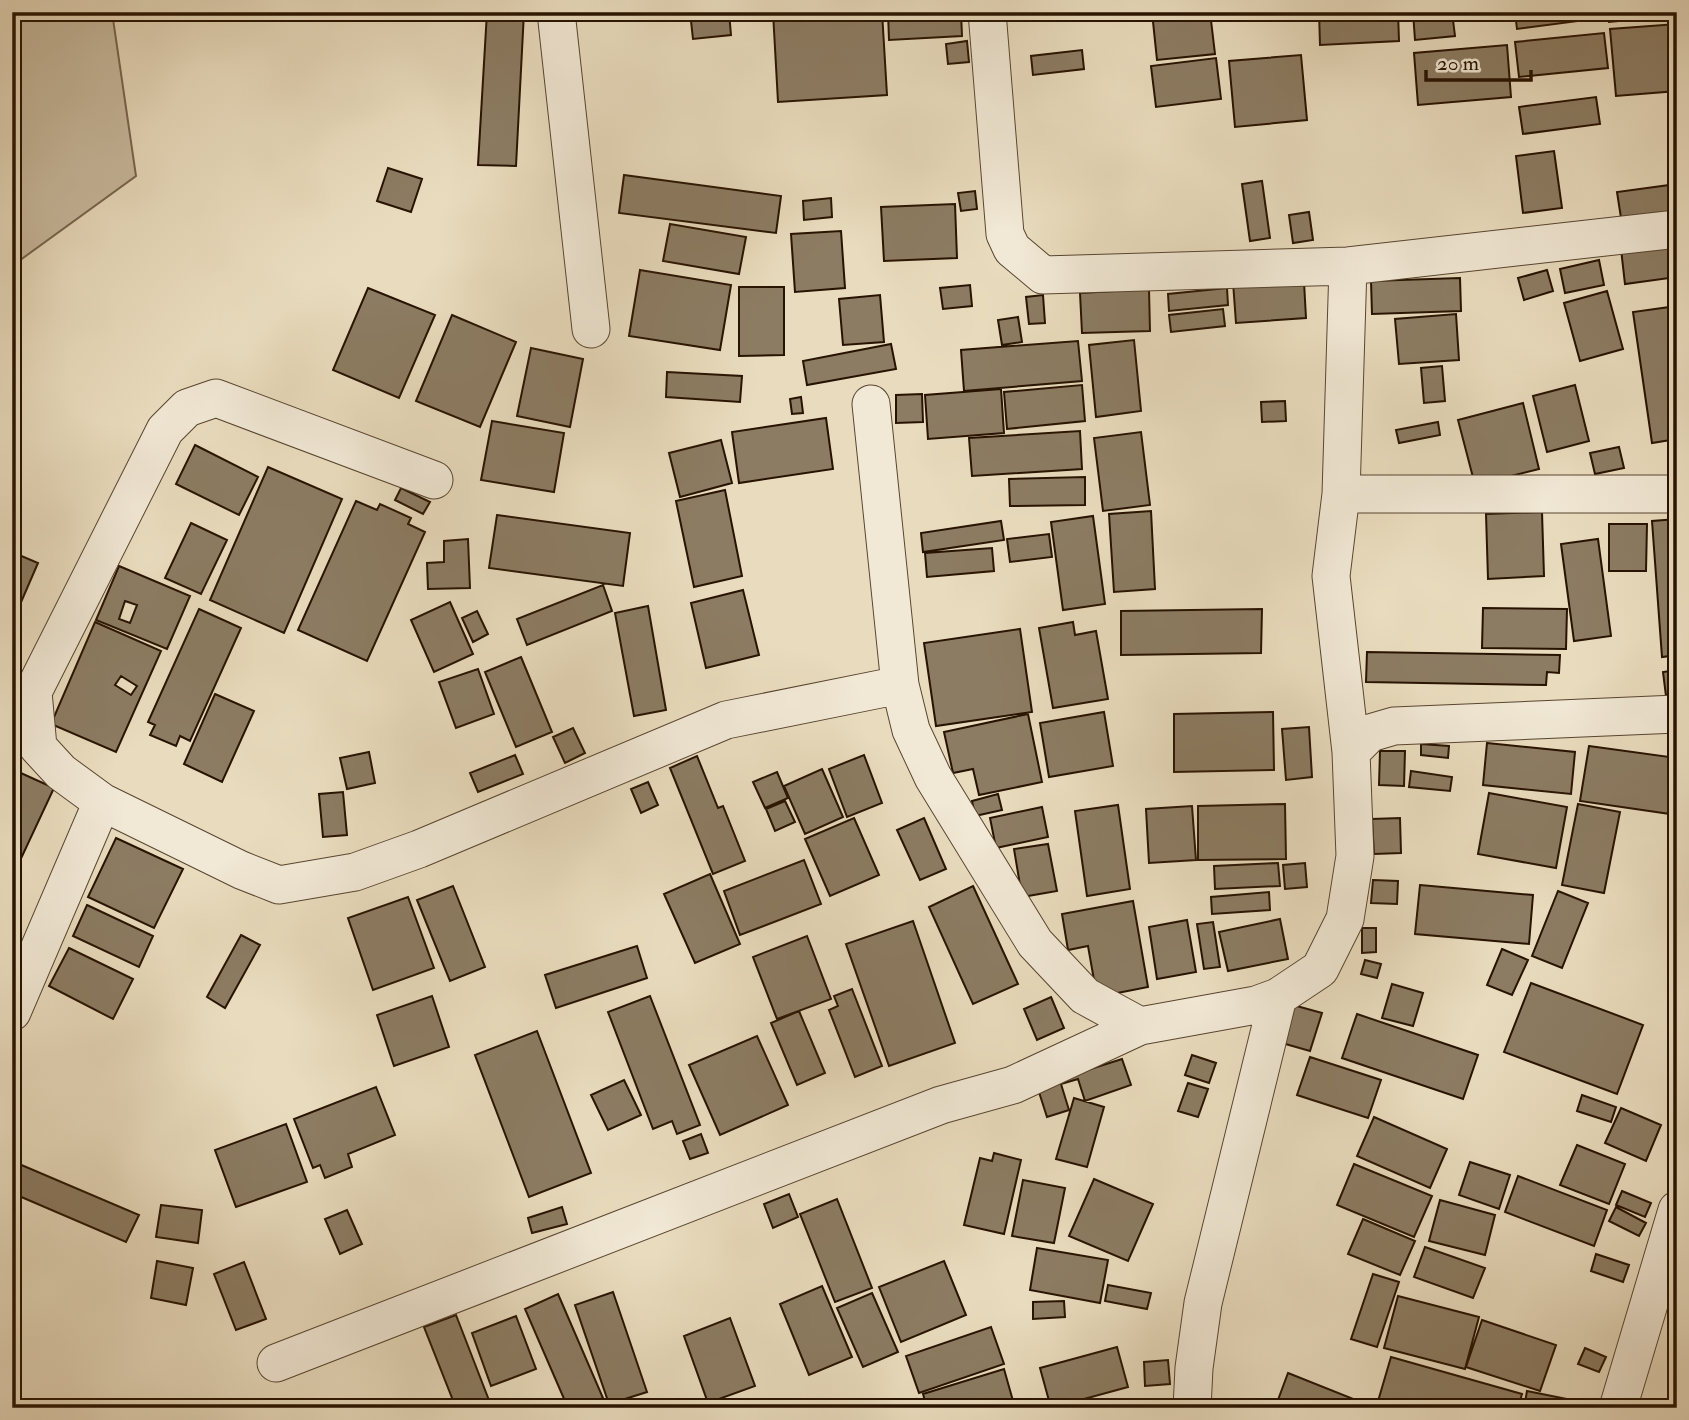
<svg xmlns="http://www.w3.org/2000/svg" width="1689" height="1420" font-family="'IM FELL Double Pica',serif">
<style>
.green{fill:#c8ba9e;stroke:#786650;stroke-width:2}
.building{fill:#8c7c63;stroke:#281301;stroke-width:2;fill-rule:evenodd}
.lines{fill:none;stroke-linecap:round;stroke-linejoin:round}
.street-casing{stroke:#584530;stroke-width:39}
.street{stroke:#f1e8d5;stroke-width:37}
</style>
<rect width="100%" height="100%" fill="#e9dcbe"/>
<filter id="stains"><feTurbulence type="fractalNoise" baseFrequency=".00286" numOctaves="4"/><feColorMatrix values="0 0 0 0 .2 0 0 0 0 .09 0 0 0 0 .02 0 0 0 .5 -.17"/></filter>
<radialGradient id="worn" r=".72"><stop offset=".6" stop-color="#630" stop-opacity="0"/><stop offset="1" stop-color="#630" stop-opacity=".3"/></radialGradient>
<path class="green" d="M12,12H112L136,176L12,266Z"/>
<path class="building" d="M487,12H524L516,166L478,165Z
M690,12H729L731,35L693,39Z
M773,12H882L887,95L778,102Z
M888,12H961L962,36L889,40Z
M1152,12H1210L1215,54L1157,60Z
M1319,12H1398L1399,41L1320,45Z
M1413,12H1452L1455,36L1415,40Z
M1515,12H1585L1586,20L1517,29Z
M1608,12H1650L1651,18L1609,22Z
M1677,24V91L1616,96L1610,29Z
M1604,33L1608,68L1519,77L1515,42Z
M967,41L969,62L948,64L946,44Z
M1507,45L1511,97L1418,105L1414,53Z
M1082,50L1084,69L1033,75L1031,56Z
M1301,55L1307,120L1235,127L1229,61Z
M1216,58L1221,99L1156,107L1151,66Z
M1596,97L1600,124L1523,134L1519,107Z
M1554,151L1562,208L1523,213L1516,156Z
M388,168L422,179L411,212L377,201Z
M624,175L781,196L776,233L619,213Z
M1262,181L1270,238L1250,241L1242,184Z
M1677,184V211L1621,218L1617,192Z
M975,191L977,209L961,211L958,193Z
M831,198L832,217L804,220L803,201Z
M955,204L957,258L884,261L881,207Z
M1309,212L1313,240L1293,243L1289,215Z
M670,224L746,237L739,274L663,261Z
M841,231L845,288L795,292L791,234Z
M1677,243V277L1625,284L1621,249Z
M1599,260L1604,285L1565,293L1560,269Z
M640,270L731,285L720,350L629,336Z
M1547,270L1553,291L1524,300L1518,278Z
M1460,278L1461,311L1372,314L1371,281Z
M1233,282H1304L1306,318L1236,323Z
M970,285L972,306L943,309L940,288Z
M739,287H784V355L739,356Z
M368,288L435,315L399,398L333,370Z
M1227,288L1228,305L1169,311L1168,294Z
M1149,289L1150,331L1082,333L1080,293Z
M1607,291L1623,349L1580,361L1564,303Z
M880,295L884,342L843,345L839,299Z
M1043,295L1045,323L1029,324L1026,297Z
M1677,306V439L1652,443L1633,312Z
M1223,309L1225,326L1171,332L1169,315Z
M1456,314L1459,360L1399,364L1395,319Z
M452,315L516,342L480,427L416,401Z
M1018,317L1022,342L1002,345L998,320Z
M1134,340L1141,411L1096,417L1089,345Z
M1078,341L1082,381L964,391L961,350Z
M891,344L896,369L807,385L803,361Z
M531,348L583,359L570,427L517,416Z
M1442,366L1445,401L1424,403L1421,368Z
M667,372L742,376L740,402L666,397Z
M1082,385L1085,421L1007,429L1004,392Z
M1575,385L1589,441L1547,452L1533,396Z
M1001,389L1004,433L928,439L925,395Z
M922,394L923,422L896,423V395Z
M801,397L803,413L792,414L790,399Z
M1285,401L1286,421L1262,422L1261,402Z
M1523,403L1539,469L1475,485L1458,420Z
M826,418L833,469L739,483L732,432Z
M492,421L564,433L554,492L481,480Z
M1438,422L1440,435L1399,443L1396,430Z
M1080,431L1082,469L972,476L969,438Z
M1141,432L1150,505L1103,511L1094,438Z
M721,440L732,483L680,497L669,453Z
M195,445L258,477L239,515L176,484Z
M1619,447L1624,468L1595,474L1590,453Z
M268,467L342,499L284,633L210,600Z
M1085,477V505L1010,506L1009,479Z
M401,488L430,502L423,514L395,500Z
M725,490L742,576L694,587L676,501Z
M356,501L377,510L380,504L411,518L408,524L425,532L367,661L298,630Z
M1151,511L1155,589L1114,592L1109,514Z
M1542,512L1544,576L1488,579L1486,514Z
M497,515L630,533L623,586L489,568Z
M1093,516L1105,604L1063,610L1051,522Z
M1677,519V655L1662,657L1652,521Z
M1001,521L1004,540L923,552L921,533Z
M191,523L227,540L201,594L165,578Z
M1609,524H1647L1646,571H1609Z
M1049,534L1052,557L1010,562L1007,539Z
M468,539L470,588L428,589L427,563L444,562V541Z
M1598,539L1611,636L1574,641L1561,544Z
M992,548L994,571L927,577L925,553Z
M12,552L38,563L12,623Z
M119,566L190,596L167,649L96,620ZM125,601L137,605L130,623L119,619Z
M603,585L612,611L527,645L517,619Z
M743,590L759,655L706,668L691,603Z
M450,602L473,654L434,672L411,620Z
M648,606L666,710L634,716L615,613Z
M1483,608L1567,609L1566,649L1482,648Z
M199,609L241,628L190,741L180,736L176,746L150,735L155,725L148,722Z
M1262,609L1261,653L1121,655V611Z
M477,611L488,634L473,642L462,618Z
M95,622L161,651L116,752L51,724ZM121,676L137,686L131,695L115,685Z
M1073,622L1075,635L1096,631L1108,699L1053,708L1039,628Z
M1020,629L1032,712L936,726L924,643Z
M1367,652L1560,655L1559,673L1547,672L1546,685L1366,682Z
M521,657L552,732L516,747L485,672Z
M478,669L494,714L456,728L439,682Z
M1677,670V695L1666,696L1663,672Z
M215,694L254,711L222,782L184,764Z
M1104,712L1113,766L1049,777L1040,723Z
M1273,712L1274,770L1174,772V714Z
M1028,714L1042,782L979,795L973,769L953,773L944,732Z
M1309,727L1312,777L1286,780L1282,729Z
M573,728L585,753L565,763L553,737Z
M1487,743L1575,752L1571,794L1483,785Z
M1421,744L1449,746L1448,758L1421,755Z
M1589,746L1677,758V815L1580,801Z
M1380,751H1405L1404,786L1379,785Z
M369,752L375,783L347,789L340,758Z
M515,755L523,774L478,792L470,773Z
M864,755L882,803L847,817L829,769Z
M697,756L718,808L723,806L745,861L713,874L670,768Z
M12,769L54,788L18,865L12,862Z
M822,769L843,817L805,834L784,786Z
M1411,771L1452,777L1450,791L1409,787Z
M777,772L788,798L765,808L753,782Z
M648,782L658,805L641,813L631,789Z
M343,792L347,835L323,837L319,794Z
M1489,793L1567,807L1556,868L1478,854Z
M998,794L1002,810L975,816L972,801Z
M785,801L795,822L775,831L766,809Z
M1285,804L1286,859L1198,860V806Z
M1578,804L1620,812L1604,893L1562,885Z
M1118,805L1130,889L1087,896L1075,811Z
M1192,806L1196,860L1149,863L1146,809Z
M1042,807L1048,837L996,848L990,818Z
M854,818L879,875L830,896L805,839Z
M924,818L946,869L920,880L897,830Z
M1400,818L1401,853L1374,854L1372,819Z
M116,838L183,869L154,928L88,897Z
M1048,844L1057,891L1022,897L1014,849Z
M804,860L821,904L740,935L724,891Z
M1278,863L1280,886L1215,889L1214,866Z
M1305,863L1307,887L1285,889L1283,865Z
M710,874L740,944L695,963L664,894Z
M1373,880L1398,881L1397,904L1371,903Z
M1420,885L1533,895L1529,944L1415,934Z
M453,886L485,967L450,981L417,900Z
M973,886L1018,984L973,1004L929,907Z
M1558,891L1588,903L1562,968L1532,956Z
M1269,892L1270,910L1212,914L1211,897Z
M408,897L434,968L373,990L348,918Z
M1133,901L1148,987L1097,997L1088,946L1068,950L1062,914Z
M87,905L153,936L139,967L73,936Z
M1280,919L1288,959L1228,971L1219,932Z
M1187,920L1196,972L1157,979L1149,927Z
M913,921L955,1043L889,1066L846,944Z
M1213,922L1220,967L1204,969L1197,924Z
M1362,928H1376V952L1362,953Z
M241,935L260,945L225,1008L207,997Z
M807,936L831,999L777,1019L753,957Z
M637,946L647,978L556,1008L545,975Z
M69,948L133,979L113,1019L49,986Z
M1502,949L1528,960L1512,995L1487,985Z
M1365,960L1381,964L1377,978L1361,974Z
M1531,983L1643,1025L1617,1094L1504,1052Z
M1392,984L1423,993L1413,1026L1382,1018Z
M852,989L882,1066L855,1077L829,1010L838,1006L834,996Z
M432,996L449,1047L394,1066L377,1015Z
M650,996L700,1125L677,1134L672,1121L653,1129L608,1012Z
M1051,997L1064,1028L1037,1040L1024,1009Z
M1293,1005L1322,1013L1310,1051L1282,1043Z
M799,1011L825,1073L797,1085L771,1023Z
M1357,1014L1478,1055L1463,1099L1342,1058Z
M537,1031L591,1173L529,1197L475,1055Z
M757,1036L788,1105L720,1135L689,1065Z
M1192,1055L1216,1063L1209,1083L1185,1075Z
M1310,1057L1381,1080L1368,1118L1297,1095Z
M1122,1059L1131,1085L1085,1101L1078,1079L1061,1084L1069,1110L1047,1117L1037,1086Z
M624,1080L641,1115L608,1130L591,1095Z
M1188,1083L1208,1089L1198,1117L1178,1111Z
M376,1087L395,1135L348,1154L352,1167L325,1178L320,1165L313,1168L294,1119Z
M1582,1095L1616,1107L1611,1122L1577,1111Z
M1074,1098L1104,1107L1087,1167L1056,1159Z
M1621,1108L1661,1125L1646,1161L1605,1143Z
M1374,1117L1447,1149L1430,1188L1357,1156Z
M286,1124L307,1182L236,1207L215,1150Z
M701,1134L708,1153L690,1159L683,1141Z
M1577,1145L1625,1164L1609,1204L1560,1185Z
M994,1153L1021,1160L1004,1234L964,1225L980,1158L992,1161Z
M12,1161L139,1215L126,1242L12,1193Z
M1470,1162L1510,1175L1499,1209L1459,1195Z
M1354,1164L1432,1196L1414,1237L1337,1205Z
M1518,1176L1607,1210L1594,1246L1505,1212Z
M1094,1179L1153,1204L1128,1261L1069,1236Z
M1023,1180L1065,1188L1054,1243L1012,1236Z
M1622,1191L1651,1203L1645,1217L1616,1205Z
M789,1194L798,1217L773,1228L764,1204Z
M837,1199L872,1288L835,1302L800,1214Z
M1440,1200L1495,1215L1485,1255L1429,1241Z
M161,1205L202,1210L198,1243L156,1237Z
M562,1207L567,1224L532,1233L528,1218Z
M1616,1207L1646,1223L1639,1236L1609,1221Z
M347,1210L362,1244L340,1254L325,1219Z
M1363,1219L1415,1241L1400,1275L1348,1254Z
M1425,1247L1485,1268L1473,1298L1414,1277Z
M1037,1248L1108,1260L1100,1303L1030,1290Z
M1596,1254L1629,1265L1623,1282L1591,1271Z
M157,1261L193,1268L186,1305L151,1298Z
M944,1261L966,1315L901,1342L879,1287Z
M244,1262L266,1319L236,1330L214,1274Z
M1373,1274L1399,1282L1377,1347L1351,1339Z
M1108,1285L1151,1293L1147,1309L1105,1301Z
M822,1286L852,1357L809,1375L780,1304Z
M613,1292L647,1392L609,1404L575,1305Z
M872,1293L898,1352L863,1367L837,1308Z
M558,1294L603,1398L582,1408H568L525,1309Z
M1398,1296L1479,1317L1465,1369L1384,1348Z
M1064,1301L1065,1317L1033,1319V1302Z
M456,1315L492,1408H456L424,1327Z
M516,1316L536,1369L491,1386L472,1333Z
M730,1318L755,1386L708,1403L684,1336Z
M1482,1320L1556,1345L1540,1391L1466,1367Z
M991,1327L1004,1364L919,1393L906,1356Z
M1117,1347L1128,1387L1051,1408L1040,1368Z
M1585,1348L1606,1357L1599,1372L1578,1364Z
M1391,1357L1522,1394L1518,1408H1376Z
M1168,1360L1170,1384L1145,1386L1144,1362Z
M1004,1369L1015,1408H927L923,1394Z
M1288,1373L1361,1402L1359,1408H1275Z
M1527,1391L1597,1405V1408H1524Z
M916,1399L919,1408H886Z"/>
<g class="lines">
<g class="street-casing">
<path id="street" d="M556,12L591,329
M987,12L1005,234L1012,249L1043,275L1348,266L1677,229
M871,404L900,685L911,730L933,777L1035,943L1085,996L1140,1026
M434,480L216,398L187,408L165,430L33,692L38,747L61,772L102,802L241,870L279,885L355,872L419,849L726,720L900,685
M1341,494H1677
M1351,752L1370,733L1394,726L1677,714
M12,1012L102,802
M276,1363L941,1105L1013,1085L1140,1026L1256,1005L1278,997L1320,969L1345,919L1355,856L1351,752L1331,576L1341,494L1348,266
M1192,1408L1194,1368L1203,1303L1278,997
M1618,1408L1677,1210"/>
</g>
<use href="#street" class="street"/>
</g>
<rect width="1689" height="1420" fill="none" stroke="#e9dcbe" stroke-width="42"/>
<rect x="14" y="14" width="1661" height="1392" fill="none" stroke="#281301" stroke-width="3.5"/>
<rect x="21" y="21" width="1647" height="1378" fill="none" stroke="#281301" stroke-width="2"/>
<path d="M1426 70v10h105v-10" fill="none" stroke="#281301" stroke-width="3.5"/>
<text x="1437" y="70" font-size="21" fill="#281301" stroke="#f1e8d5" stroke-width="5" paint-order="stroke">20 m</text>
<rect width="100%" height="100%" filter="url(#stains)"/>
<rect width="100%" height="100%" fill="url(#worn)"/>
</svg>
